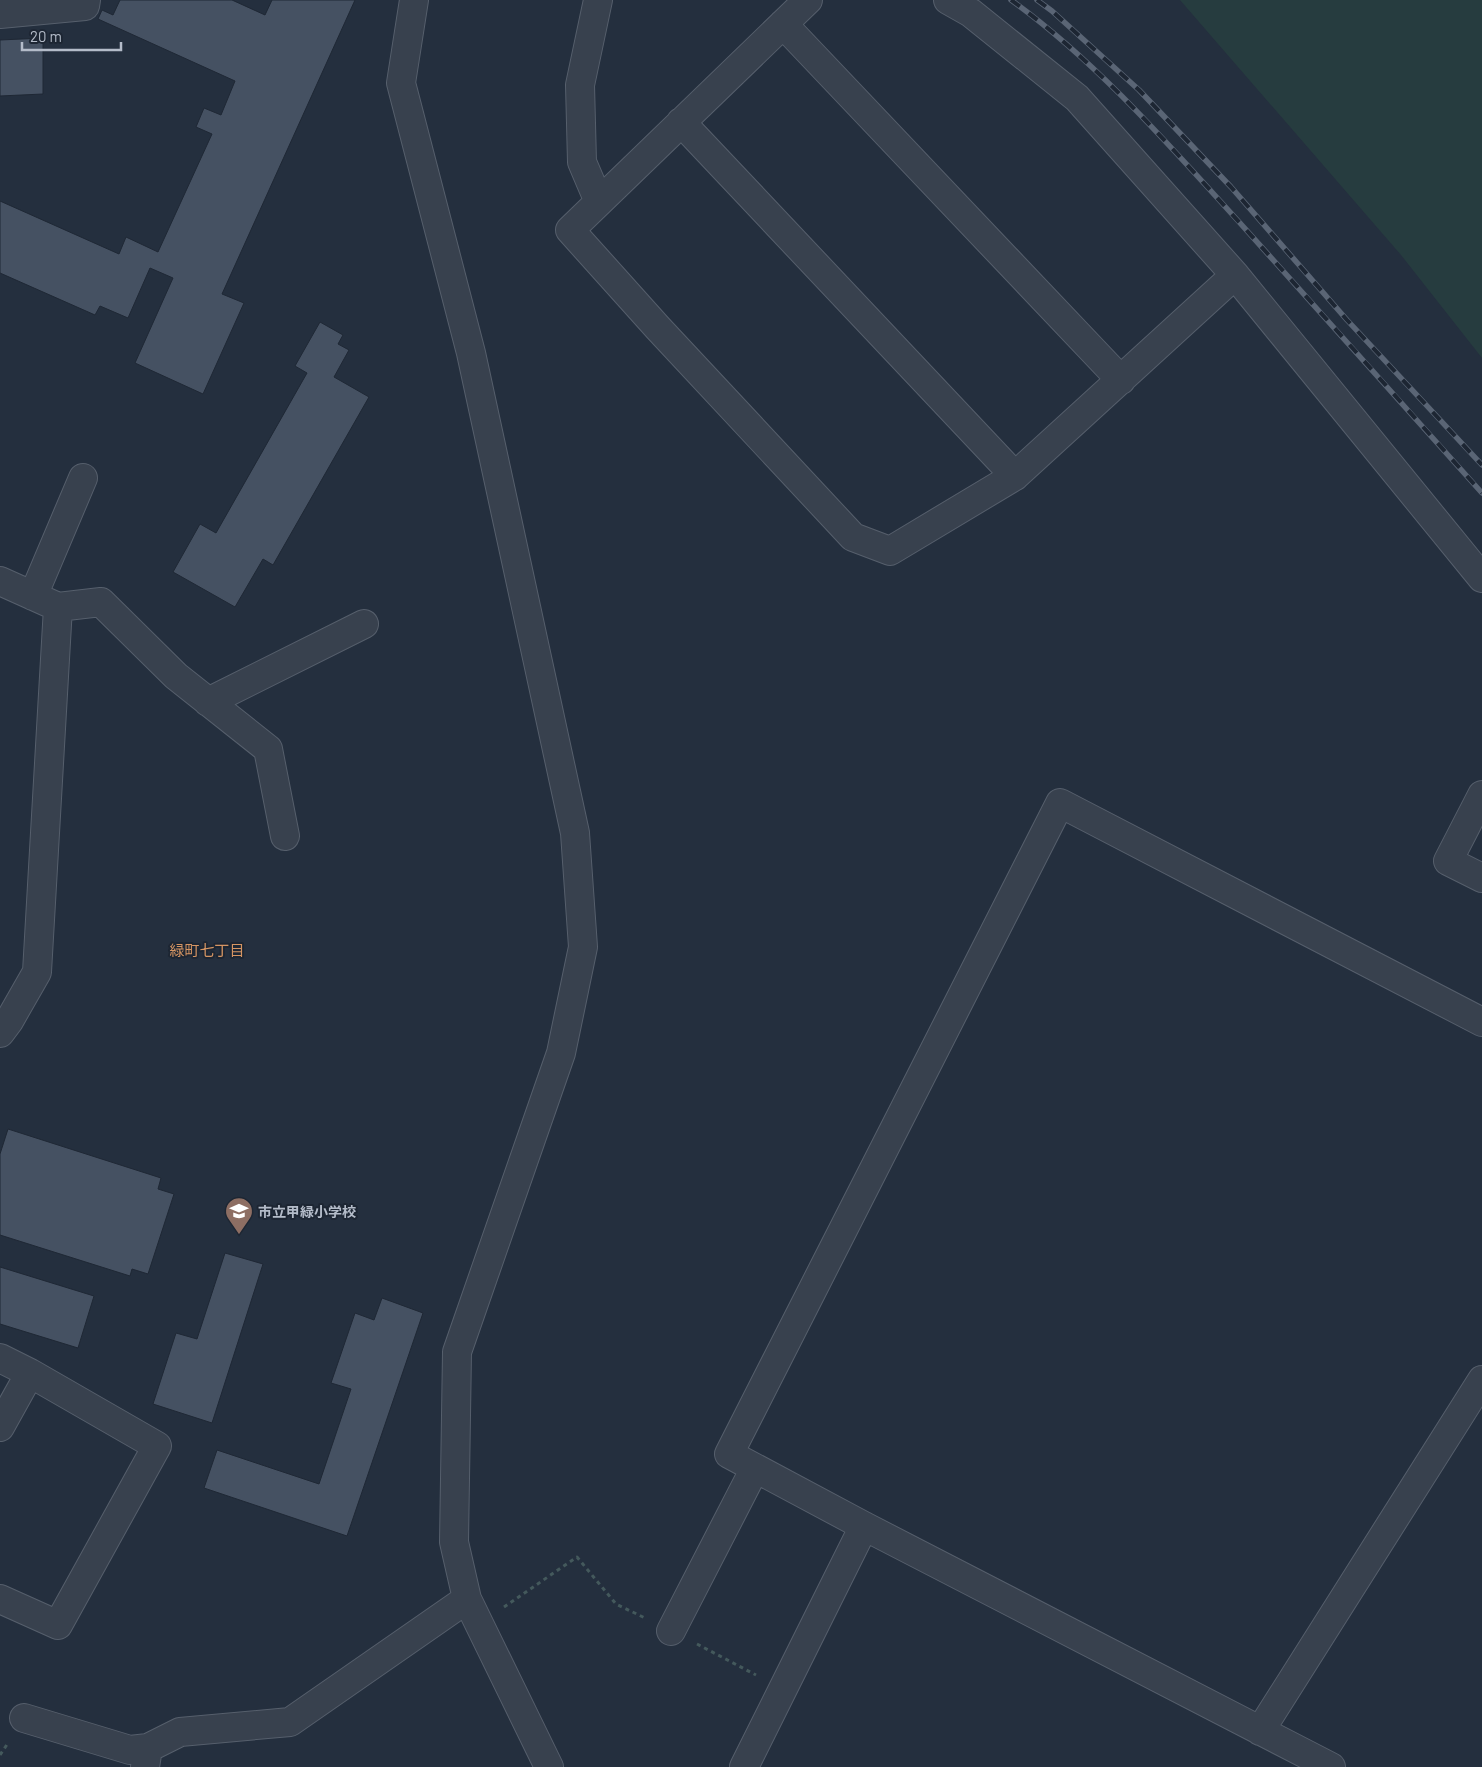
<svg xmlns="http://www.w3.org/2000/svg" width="1482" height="1767" font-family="Barlow,'Noto Sans JP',sans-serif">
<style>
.green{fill:#263c3f}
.building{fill:#455162;stroke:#1f2835}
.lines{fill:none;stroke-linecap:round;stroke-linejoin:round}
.minor-casing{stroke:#565f6c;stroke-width:30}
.path{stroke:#44595c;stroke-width:3;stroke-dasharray:4 4;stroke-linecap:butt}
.minor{stroke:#38414e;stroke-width:28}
.rail-casing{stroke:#5a6575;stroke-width:5.5}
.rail{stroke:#1d2633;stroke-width:4;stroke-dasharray:11;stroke-linecap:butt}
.labels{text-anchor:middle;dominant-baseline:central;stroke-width:4;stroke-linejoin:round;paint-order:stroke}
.poi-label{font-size:14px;font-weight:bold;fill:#b4bcc9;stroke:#1d2633;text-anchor:start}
.neighbourhood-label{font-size:15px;fill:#d59563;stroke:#1d2633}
</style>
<rect width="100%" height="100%" fill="#242f3e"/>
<path class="green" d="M1180,0H1482V358L1401,255Z"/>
<path class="building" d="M120,0H232L265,15L272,0H355L222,294L244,303L203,394L135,363L173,278L150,268L128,318L100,306L95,315L0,273V201L119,254L126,237L158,252L212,134L196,127L204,108L221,115L235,81L98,19L102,10L113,15Z
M43,38V94L0,96V40Z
M320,322L343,335L338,344L349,350L334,377L369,397L273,565L263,559L235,607L173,572L200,524L216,533L307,373L295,366Z
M8,1129L161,1178L158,1189L174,1194L148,1274L132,1269L130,1276L0,1235V1154Z
M225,1253L263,1264L212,1423L153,1404L176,1333L197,1339Z
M0,1267L94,1296L78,1348L0,1324Z
M382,1298L423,1313L347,1536L204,1488L217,1450L319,1484L351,1389L331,1383L355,1313L374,1320Z"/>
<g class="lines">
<g class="minor-casing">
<path id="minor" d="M414,0L401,83L471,353L575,833L583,947L561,1053L457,1352L454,1542L467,1599L549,1767
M598,0L580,85L582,162L599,202
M808,0L570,230L658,328L853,537L890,551L1015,476L1235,275
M948,0L971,13L1077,98L1235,275L1482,578
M0,14L85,6L86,0
M783,24L1121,380
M681,122L1015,476
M0,581L58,607L37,972L9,1021L0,1033
M33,596L83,478
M58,607L101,602L176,676L268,749L285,836
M208,702L364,624
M1482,795L1448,861L1482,878
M0,1358L30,1373L157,1446L58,1625L0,1599
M0,1427L30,1373
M671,1631L755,1468
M24,1718L130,1750L148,1748
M1260,1731L1482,1380
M145,1767L148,1748L180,1732L290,1722L467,1599
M744,1767L864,1526
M1331,1767L864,1526L729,1454L1060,803L1482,1022"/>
</g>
<path class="path" d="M504,1607L577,1557L616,1604L645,1618
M697,1644L756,1675
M0,1755L8,1743"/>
<use href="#minor" class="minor"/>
<g class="rail-casing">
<path id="rail" d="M1011,0C1096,61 1170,146 1240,223C1321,313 1402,403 1482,493
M1037,0L1052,11L1139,90L1231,187L1347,320L1482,465"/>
</g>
<use href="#rail" class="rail"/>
</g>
<defs>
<g id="school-pin" transform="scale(1.4375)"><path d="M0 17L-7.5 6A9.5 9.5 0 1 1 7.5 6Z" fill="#8d6e63" stroke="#1d2633"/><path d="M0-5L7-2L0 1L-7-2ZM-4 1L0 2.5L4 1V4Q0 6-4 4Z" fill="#fff"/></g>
</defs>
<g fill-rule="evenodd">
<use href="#school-pin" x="239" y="1211"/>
</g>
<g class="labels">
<g class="poi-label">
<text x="258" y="1211">市立甲緑小学校</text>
</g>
<g class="neighbourhood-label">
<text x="207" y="950">緑町七丁目</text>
</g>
</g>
<path d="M22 42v8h99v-8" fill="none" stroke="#b4bcc9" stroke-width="2.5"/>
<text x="30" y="42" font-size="15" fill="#b4bcc9" stroke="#1d2633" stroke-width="4" paint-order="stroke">20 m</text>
</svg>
